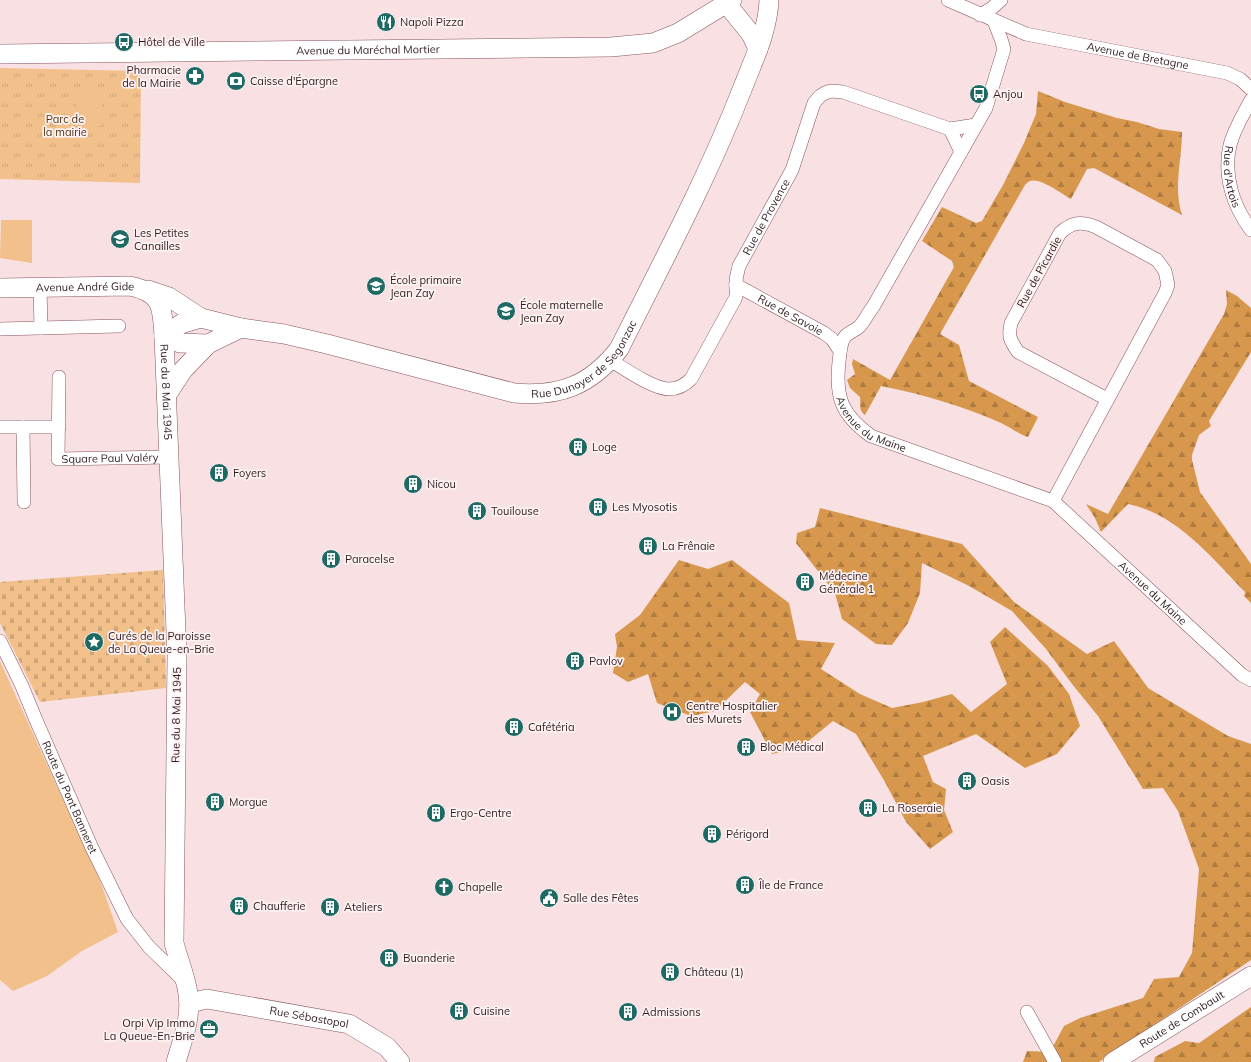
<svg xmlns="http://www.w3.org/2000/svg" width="1251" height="1062" font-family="Mulish,sans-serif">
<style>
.grass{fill:url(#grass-tufts)}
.forest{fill:url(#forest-firs)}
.cemetery{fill:url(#cemetery-stones)}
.garden{fill:#f2c18b}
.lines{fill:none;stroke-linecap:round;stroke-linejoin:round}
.street-casing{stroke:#86555d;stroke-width:14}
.secondary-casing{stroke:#86555d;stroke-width:20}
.street{stroke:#fff;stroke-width:13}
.secondary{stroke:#fff;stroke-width:19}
.labels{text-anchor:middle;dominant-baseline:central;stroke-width:3.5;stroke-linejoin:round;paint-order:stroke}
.poi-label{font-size:11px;fill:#301c1f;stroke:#fdf1f2;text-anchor:start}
.street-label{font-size:11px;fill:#301c1f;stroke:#fdf1f2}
.park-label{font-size:11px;fill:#4f3516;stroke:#fdf1f2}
</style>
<defs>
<pattern id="grass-tufts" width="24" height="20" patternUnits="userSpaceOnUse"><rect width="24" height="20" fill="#f2c18b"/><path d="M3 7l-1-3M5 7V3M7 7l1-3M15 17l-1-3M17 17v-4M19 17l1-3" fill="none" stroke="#d0a578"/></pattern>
<pattern id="forest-firs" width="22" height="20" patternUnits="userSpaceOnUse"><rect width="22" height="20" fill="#d7984e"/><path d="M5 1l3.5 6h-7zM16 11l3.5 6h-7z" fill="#af7b40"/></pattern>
<pattern id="cemetery-stones" width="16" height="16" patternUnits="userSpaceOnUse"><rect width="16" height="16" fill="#f2c18b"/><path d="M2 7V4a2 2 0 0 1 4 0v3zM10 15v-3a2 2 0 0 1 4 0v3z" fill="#d0a578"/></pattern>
</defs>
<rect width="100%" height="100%" fill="#f8e0e3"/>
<path class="grass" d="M0,68L141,71L140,183L0,179Z"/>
<path class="forest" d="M1038,91L1065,102L1117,118L1137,122L1159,129L1182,132C1182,159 1173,188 1182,215L1094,168L1087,169L1071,199C1062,194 1040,177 1030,181C1029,181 1026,184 1025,185L940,334L959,345L969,381L1038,417L1028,437C1018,434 1010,427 1001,423C963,406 922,394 881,386L865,415C858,410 861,404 860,397L850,388L847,380L855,374L852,364L853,359L890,380L954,267L952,261L922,241L942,207L976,223L982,221L1003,185L1024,143L1036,114Z
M1226,290L1237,296L1251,308V352L1209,421L1211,426L1199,435L1192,455V460L1200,492L1251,564V603L1244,596L1245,592C1212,558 1177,514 1128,504L1101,532L1095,518L1086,504L1108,514L1224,314L1227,304Z
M820,508L962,544L1014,602L1087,654L1114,641L1148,688L1228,736L1251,744V960L1099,1062H1023L1027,1051L1050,1052L1064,1026L1080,1018L1143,998L1154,979L1179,977L1192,953L1199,869L1178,811L1163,788L1143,789L1098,716L1072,684L1046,649L1012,611L969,586L922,563L920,593L908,623L892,645L876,644L842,619L835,593L796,543L797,533L815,527Z
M679,560L708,569L732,560L789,603L797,640L835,643L821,669L860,694L892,708L923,702L952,694L971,712L1007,684L990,642L1005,627L1048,666L1069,694L1080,726L1057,754L1025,768L976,734L923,756L933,782L946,789L944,810L953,832L930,849L906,822L885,782L856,734L833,721L800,748L772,754L750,712L760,694L745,682L715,711L691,716L657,703L648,674L628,682L613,673L617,647L615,634L640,615Z
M1251,1007V1062H1154L1155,1057L1185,1041L1199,1043Z"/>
<path class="cemetery" d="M163,570L166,688L40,702L0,623V582Z"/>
<path class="garden" d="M77,92H102L101,126H76Z
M1,220H32V263L0,258Z
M0,661L101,883L118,932L82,951L47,976L13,991L0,980Z"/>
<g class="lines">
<g class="street-casing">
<g id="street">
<path id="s1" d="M948,0L1026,34L1227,73L1240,79L1251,89"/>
<path d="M980,15L992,8L1001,0"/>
<path id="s2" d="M994,21L1001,39L1004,49L986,108L873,307C868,313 864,322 859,327C854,331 847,333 844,338C840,345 840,355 839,362C835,398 842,415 871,436L1053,501L1242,675L1251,680"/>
<path id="s3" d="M1251,100C1243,115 1234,129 1230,145C1223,175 1233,206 1251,230"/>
<path d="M950,129L961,152"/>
<path id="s4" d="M736,285L824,333L832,339L840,351"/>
<path d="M40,287L41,328"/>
<path d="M0,329L119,326"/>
<path id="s5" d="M610,360C625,369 653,389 669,389C678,389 685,385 691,379L735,299C738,293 735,289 736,282C736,277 738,271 739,266L792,170L814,103L820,96L825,93L831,91L843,92L950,129L976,125"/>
<path id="s6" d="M59,377L58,459L169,457"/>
<path d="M0,427H59"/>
<path d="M23,427L24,502"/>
<path d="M1053,501L1165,293L1168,285L1165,271L1157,260L1096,227C1081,221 1072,222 1060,233L1011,323C1008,337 1010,340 1018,352L1107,399"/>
<path id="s7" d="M0,641L22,686L36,720L92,848L127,919L149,947L185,982"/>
<path d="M1027,1012L1055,1062"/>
</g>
</g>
<g class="secondary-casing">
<g id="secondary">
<path d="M725,0L726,3L751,34L758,49"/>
<path id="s8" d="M0,54L611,47L653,43L678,33L732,0"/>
<path id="s9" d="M0,288L130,286C163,293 162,307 164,336L177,656L174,943C178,958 184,973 187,988C193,1014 183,1038 176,1062"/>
<path d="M148,290L169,297L201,318"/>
<path id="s10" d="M164,336L181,324L201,318L241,328L284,334L327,344L514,393C559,397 590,386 619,349C662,263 708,177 743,87C754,59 768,30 769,0"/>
<path d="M164,336L180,343L208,344"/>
<path d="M166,396L183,370L208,344L241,328"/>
<path id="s11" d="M189,1002H194L207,999L349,1024L387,1047L400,1062"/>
<path id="s12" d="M1113,1062L1251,976"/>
</g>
</g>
<use href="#street" class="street"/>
<use href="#secondary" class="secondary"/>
</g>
<defs>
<g id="restaurant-disc" transform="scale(1)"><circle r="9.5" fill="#1d6964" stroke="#fdf1f2"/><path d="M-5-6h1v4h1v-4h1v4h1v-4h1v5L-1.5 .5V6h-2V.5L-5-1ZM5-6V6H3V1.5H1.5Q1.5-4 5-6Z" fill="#fff"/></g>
<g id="bus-disc" transform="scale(1)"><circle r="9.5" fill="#1d6964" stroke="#fdf1f2"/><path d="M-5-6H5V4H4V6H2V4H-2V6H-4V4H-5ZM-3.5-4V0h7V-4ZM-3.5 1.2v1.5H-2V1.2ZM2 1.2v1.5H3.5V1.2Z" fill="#fff"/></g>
<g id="pharmacy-disc" transform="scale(1)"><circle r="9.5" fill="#1d6964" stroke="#fdf1f2"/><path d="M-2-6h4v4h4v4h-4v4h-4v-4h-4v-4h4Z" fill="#fff"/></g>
<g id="bank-disc" transform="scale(1)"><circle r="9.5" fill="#1d6964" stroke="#fdf1f2"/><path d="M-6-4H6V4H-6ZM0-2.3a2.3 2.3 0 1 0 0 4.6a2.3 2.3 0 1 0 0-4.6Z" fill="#fff"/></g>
<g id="school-disc" transform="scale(1)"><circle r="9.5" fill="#1d6964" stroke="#fdf1f2"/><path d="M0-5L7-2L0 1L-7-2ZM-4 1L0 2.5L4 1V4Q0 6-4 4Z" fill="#fff"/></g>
<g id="building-disc" transform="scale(1)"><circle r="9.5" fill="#1d6964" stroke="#fdf1f2"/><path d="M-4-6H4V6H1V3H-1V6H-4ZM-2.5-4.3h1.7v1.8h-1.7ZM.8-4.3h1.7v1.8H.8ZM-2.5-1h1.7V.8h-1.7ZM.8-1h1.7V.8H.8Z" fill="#fff"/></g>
<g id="sight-disc" transform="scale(1)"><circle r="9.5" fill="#1d6964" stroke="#fdf1f2"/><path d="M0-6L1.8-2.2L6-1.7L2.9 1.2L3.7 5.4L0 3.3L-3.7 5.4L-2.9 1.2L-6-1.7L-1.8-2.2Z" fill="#fff"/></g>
<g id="hospital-disc" transform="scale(1)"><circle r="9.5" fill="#1d6964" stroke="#fdf1f2"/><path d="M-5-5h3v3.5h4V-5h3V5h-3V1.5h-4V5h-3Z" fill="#fff"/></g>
<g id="church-disc" transform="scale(1)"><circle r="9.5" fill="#1d6964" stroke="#fdf1f2"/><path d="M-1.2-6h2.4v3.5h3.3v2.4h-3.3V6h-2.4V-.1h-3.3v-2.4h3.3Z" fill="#fff"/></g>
<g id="civic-disc" transform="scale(1)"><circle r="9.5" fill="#1d6964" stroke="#fdf1f2"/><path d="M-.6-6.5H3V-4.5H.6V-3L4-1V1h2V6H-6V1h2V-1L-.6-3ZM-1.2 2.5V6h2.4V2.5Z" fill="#fff"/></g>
<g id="office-disc" transform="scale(1)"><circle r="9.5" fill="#1d6964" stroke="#fdf1f2"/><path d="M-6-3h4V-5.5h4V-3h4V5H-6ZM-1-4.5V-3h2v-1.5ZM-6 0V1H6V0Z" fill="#fff"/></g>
</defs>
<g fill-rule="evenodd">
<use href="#restaurant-disc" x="386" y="22"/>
<use href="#bus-disc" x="124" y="42"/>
<use href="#pharmacy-disc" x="195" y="76"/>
<use href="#bank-disc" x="236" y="81"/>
<use href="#bus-disc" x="979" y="94"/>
<use href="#school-disc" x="120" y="239"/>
<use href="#school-disc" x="376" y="286"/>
<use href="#school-disc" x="506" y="311"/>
<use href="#building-disc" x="578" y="447"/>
<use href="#building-disc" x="219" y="473"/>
<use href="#building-disc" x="413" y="484"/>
<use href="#building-disc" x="598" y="507"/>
<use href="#building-disc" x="477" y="511"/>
<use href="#building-disc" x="648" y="546"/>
<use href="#building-disc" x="331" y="559"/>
<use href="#building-disc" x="805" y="582"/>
<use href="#sight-disc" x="94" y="642"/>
<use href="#building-disc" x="575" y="661"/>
<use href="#hospital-disc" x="672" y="712"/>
<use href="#building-disc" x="514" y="727"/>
<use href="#building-disc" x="746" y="747"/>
<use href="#building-disc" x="967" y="781"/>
<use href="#building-disc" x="215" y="802"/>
<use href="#building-disc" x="868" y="808"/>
<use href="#building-disc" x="436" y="813"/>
<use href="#building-disc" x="712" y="834"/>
<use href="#building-disc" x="745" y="885"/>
<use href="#church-disc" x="444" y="887"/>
<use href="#civic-disc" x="549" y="898"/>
<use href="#building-disc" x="239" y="906"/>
<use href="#building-disc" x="330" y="907"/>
<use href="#building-disc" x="389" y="958"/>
<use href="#building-disc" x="670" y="972"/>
<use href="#building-disc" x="459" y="1011"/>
<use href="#building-disc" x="628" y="1012"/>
<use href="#office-disc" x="209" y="1029"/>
</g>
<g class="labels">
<g class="poi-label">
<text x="400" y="22">Napoli Pizza</text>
<text x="138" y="42">Hôtel de Ville</text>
<text x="181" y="70" text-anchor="end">Pharmacie<tspan x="181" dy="13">de la Mairie</tspan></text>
<text x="250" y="81">Caisse d'Épargne</text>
<text x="993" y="94">Anjou</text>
<text x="134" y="233">Les Petites<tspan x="134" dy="13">Canailles</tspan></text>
<text x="390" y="280">École primaire<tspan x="390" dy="13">Jean Zay</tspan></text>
<text x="520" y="305">École maternelle<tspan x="520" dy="13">Jean Zay</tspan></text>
<text x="592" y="447">Loge</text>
<text x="233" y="473">Foyers</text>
<text x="427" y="484">Nicou</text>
<text x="612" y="507">Les Myosotis</text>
<text x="491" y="511">Touilouse</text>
<text x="662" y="546">La Frênaie</text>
<text x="345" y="559">Paracelse</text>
<text x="819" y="576">Médecine<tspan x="819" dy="13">Générale 1</tspan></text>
<text x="108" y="636">Curés de la Paroisse<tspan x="108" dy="13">de La Queue-en-Brie</tspan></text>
<text x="589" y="661">Pavlov</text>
<text x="686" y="706">Centre Hospitalier<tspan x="686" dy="13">des Murets</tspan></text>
<text x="528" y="727">Cafétéria</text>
<text x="760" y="747">Bloc Médical</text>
<text x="981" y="781">Oasis</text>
<text x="229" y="802">Morgue</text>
<text x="882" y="808">La Roseraie</text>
<text x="450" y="813">Ergo-Centre</text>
<text x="726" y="834">Périgord</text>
<text x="759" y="885">Île de France</text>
<text x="458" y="887">Chapelle</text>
<text x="563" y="898">Salle des Fêtes</text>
<text x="253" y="906">Chaufferie</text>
<text x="344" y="907">Ateliers</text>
<text x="403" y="958">Buanderie</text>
<text x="684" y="972">Château (1)</text>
<text x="473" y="1011">Cuisine</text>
<text x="642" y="1012">Admissions</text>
<text x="195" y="1023" text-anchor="end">Orpi Vip Immo<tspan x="195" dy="13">La Queue-En-Brie</tspan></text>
</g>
<g class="street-label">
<text stroke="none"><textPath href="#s8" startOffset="368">Avenue du Maréchal Mortier</textPath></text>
<text stroke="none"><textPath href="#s1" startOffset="199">Avenue de Bretagne</textPath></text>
<text stroke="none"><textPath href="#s3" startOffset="82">Rue d'Artois</textPath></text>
<text stroke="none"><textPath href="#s5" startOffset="272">Rue de Provence</textPath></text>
<text transform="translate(1039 272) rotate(-61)">Rue de Picardie</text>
<text stroke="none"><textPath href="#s9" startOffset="85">Avenue André Gide</textPath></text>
<text stroke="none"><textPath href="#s4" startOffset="62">Rue de Savoie</textPath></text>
<text stroke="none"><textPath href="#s10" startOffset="448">Rue Dunoyer de Segonzac</textPath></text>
<text stroke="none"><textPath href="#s9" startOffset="254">Rue du 8 Mai 1945</textPath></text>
<text stroke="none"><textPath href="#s2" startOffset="467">Avenue du Maine</textPath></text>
<text stroke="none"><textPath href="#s6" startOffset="134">Square Paul Valéry</textPath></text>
<text stroke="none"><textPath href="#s2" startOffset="803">Avenue du Maine</textPath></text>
<text transform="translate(176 715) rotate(-89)">Rue du 8 Mai 1945</text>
<text stroke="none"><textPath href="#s7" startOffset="171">Route du Pont Banneret</textPath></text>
<text stroke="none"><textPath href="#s11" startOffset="122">Rue Sébastopol</textPath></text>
<text stroke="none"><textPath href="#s12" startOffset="81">Route de Combault</textPath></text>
</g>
<g class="park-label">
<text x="65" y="119">Parc de<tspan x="65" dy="13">la mairie</tspan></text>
</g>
</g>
</svg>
